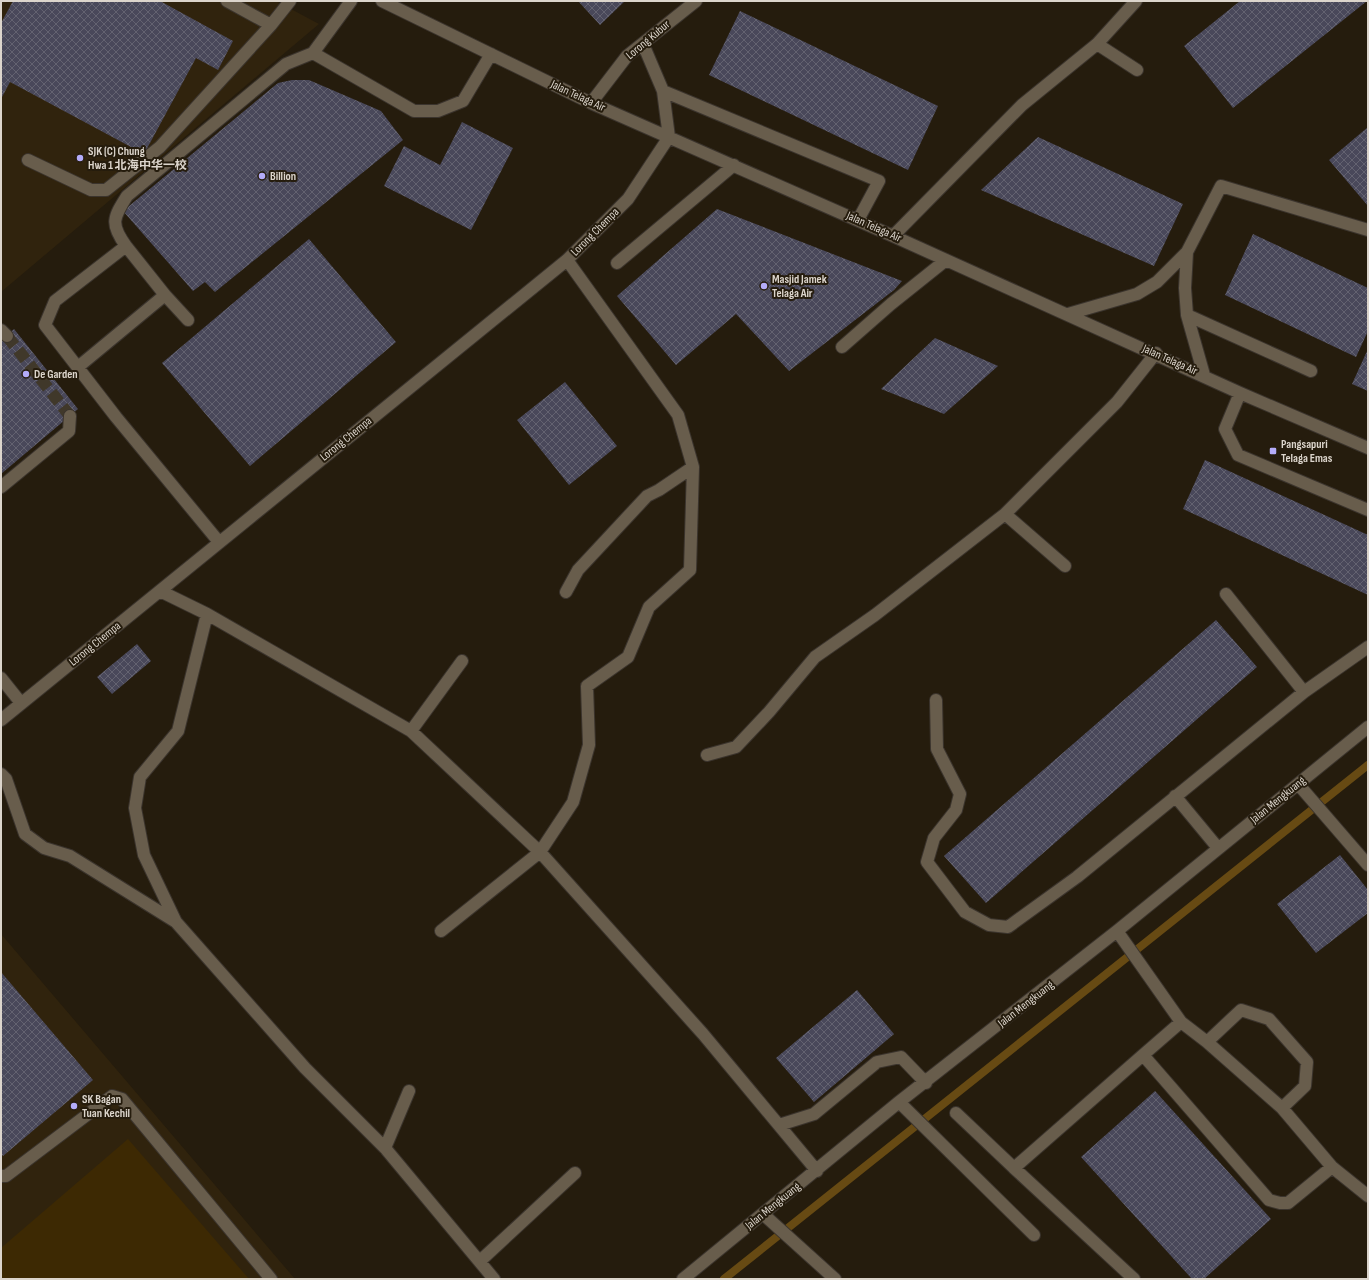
<svg xmlns="http://www.w3.org/2000/svg" width="1369" height="1280" font-family="'Sofia Sans Condensed','Noto Sans SC',sans-serif">
<style>
.built{fill:#30230d}
.grass{fill:#3d2903}
.lines{fill:none;stroke-linecap:round;stroke-linejoin:round}
.stream{stroke:#674a13;stroke-width:8}
.building{fill:url(#building-cross-hatch)}
.minor-tunnel{stroke:#40382a;stroke-width:12;stroke-dasharray:12 6;stroke-linecap:butt}
.minor-casing{stroke:#3b342d;stroke-width:14}
.minor{stroke:#685d4c;stroke-width:12}
.poi-dot{fill:#b4acf9;stroke:#251c0d;stroke-width:1.5}
.labels{text-anchor:middle;dominant-baseline:central;stroke-width:4;stroke-linejoin:round;paint-order:stroke}
.street-label{font-size:12px;fill:#dcd5cc;stroke:#251c0d}
.poi-label{font-size:12px;font-weight:bold;fill:#dcd5cc;stroke:#251c0d;text-anchor:start}
</style>
<defs>
<pattern id="building-cross-hatch" width="8" height="8" patternUnits="userSpaceOnUse"><rect width="8" height="8" fill="#49485a"/><path d="M0 0l8 8M0 8l8-8" fill="none" stroke="#636270"/></pattern>
</defs>
<rect width="100%" height="100%" fill="#251c0d"/>
<path class="built" d="M1,1H276L319,24L1,292Z
M1,934L295,1279H1Z"/>
<path class="grass" d="M128,1139L249,1279H1V1248Z"/>
<g class="lines">
<path class="stream" d="M724,1279L1368,765"/>
</g>
<path class="building" d="M13,1H160L233,41L218,70L196,58L144,154L10,82L1,99V23Z
M578,1H625L600,25Z
M1240,1H1367L1233,108L1184,46Z
M740,11L938,106L908,170L709,75Z
M292,80H309L381,111L403,140L215,292L205,282L193,291L123,211L278,83Z
M462,122L513,148L471,230L384,186L404,146L440,165Z
M1368,127V206L1329,160Z
M1038,137L1183,204L1154,266L981,190Z
M717,209L902,281L894,290L789,371L736,314L676,365L617,296Z
M1253,234L1368,288V331L1356,357L1225,295Z
M309,239L396,342L250,466L162,363Z
M14,329L78,409L1,474V340Z
M935,338L998,366L944,414L881,389Z
M1368,349V391L1352,384Z
M565,382L617,446L569,485L517,420Z
M1205,460L1368,535V595L1183,509Z
M1216,620L1257,667L986,903L944,856Z
M137,644L151,661L112,694L97,677Z
M1340,855L1368,890V913L1316,953L1277,904Z
M1,972L93,1080L3,1156L1,1154Z
M857,990L894,1034L814,1102L776,1058Z
M1155,1091L1271,1219L1204,1279H1192L1081,1157Z"/>
<g class="lines">
<path class="minor-tunnel" d="M7,336L70,416"/>
<g class="minor-casing">
<path id="minor" d="M227,1L271,25
M351,1L313,53L414,111H438L463,101L491,54
M382,1L591,103L893,236L1240,393L1368,448
M1097,44L1137,70
M663,91L879,181L858,220
M591,103L627,56L696,1
M28,160L91,190H106L160,147L271,25L290,1
M893,236L1022,105L1097,44L1136,1
M1187,252L1185,288L1187,315L1204,375
M617,263L734,165
M165,295L188,320
M1068,314L1137,294L1157,282L1187,252L1221,186L1368,230
M1187,315L1311,371
M1,330L7,336
M842,347L891,304L946,260
M78,367L165,295L126,246
M1240,393L1225,429L1238,455L1368,510
M1,487L69,431L70,416
M1005,514L1065,566
M219,542L116,417L45,325L55,301L126,246C110,224 113,218 127,196L286,64L313,53
M160,591L207,614L411,731L540,852L703,1034L817,1171
M566,592L578,570L647,496L659,490L693,467
M1226,594L1304,692
M207,614L178,731L140,777L135,808L144,855L176,922L305,1068L385,1148L494,1279
M1,678L21,703
M936,700L937,749L960,794L956,810L934,838L927,862L965,912L989,925L1008,927L1077,877L1304,692L1368,647
M1,720L567,260L628,199L669,137L663,91L643,44
M411,731L462,661
M707,755L736,747L769,712L815,657L875,615L1005,514L1117,402L1156,353
M1,774L6,779L25,834L44,848L70,856L176,922
M1298,784L1368,865
M1175,796L1218,848
M441,931L540,852L573,802L589,745L587,686L628,657L649,607L690,570L693,467L678,415L567,260
M1117,931L1181,1022L1207,1042L1282,1108L1332,1167L1368,1196
M1181,1022L1143,1055L1269,1200L1280,1203H1288L1332,1167
M1207,1042L1241,1010L1269,1019L1307,1062L1305,1086L1282,1108
M899,1102L1034,1235
M956,1113L1014,1168L1143,1055
M779,1125L814,1114L877,1062L901,1057L926,1083
M385,1148L409,1091
M1014,1168L1134,1279
M1,1176H6L112,1096L122,1099L271,1279
M763,1214L835,1279
M480,1261L575,1173
M683,1279L899,1102L1117,931L1368,727"/>
</g>
<use href="#minor" class="minor"/>
</g>
<g class="poi-dot">
<circle cx="80" cy="158" r="4"/>
<circle cx="262" cy="176" r="4"/>
<circle cx="764" cy="286" r="4"/>
<circle cx="26" cy="374" r="4"/>
<rect x="1269" y="447" width="8" height="8" rx="2"/>
<circle cx="74" cy="1106" r="4"/>
</g>
<g class="labels">
<g class="street-label">
<text transform="translate(648 40) rotate(-40)">Lorong Kubur</text>
<text transform="translate(578 96) rotate(25)">Jalan Telaga Air</text>
<text transform="translate(874 227) rotate(24)">Jalan Telaga Air</text>
<text transform="translate(595 232) rotate(-45)">Lorong Chempa</text>
<text transform="translate(1170 360) rotate(24)">Jalan Telaga Air</text>
<text transform="translate(346 439) rotate(-39)">Lorong Chempa</text>
<text transform="translate(95 644) rotate(-39)">Lorong Chempa</text>
<text transform="translate(1278 800) rotate(-39)">Jalan Mengkuang</text>
<text transform="translate(1026 1004) rotate(-38)">Jalan Mengkuang</text>
<text transform="translate(773 1206) rotate(-39)">Jalan Mengkuang</text>
</g>
<g class="poi-label">
<text x="88" y="151">SJK (C) Chung<tspan x="88" dy="14">Hwa 1 北海中华一校</tspan></text>
<text x="270" y="176">Billion</text>
<text x="772" y="279">Masjid Jamek<tspan x="772" dy="14">Telaga Air</tspan></text>
<text x="34" y="374">De Garden</text>
<text x="1281" y="444">Pangsapuri<tspan x="1281" dy="14">Telaga Emas</tspan></text>
<text x="82" y="1099">SK Bagan<tspan x="82" dy="14">Tuan Kechil</tspan></text>
</g>
</g>
<rect width="1369" height="1280" fill="none" stroke="#dcd5cc" stroke-width="4"/>
</svg>
